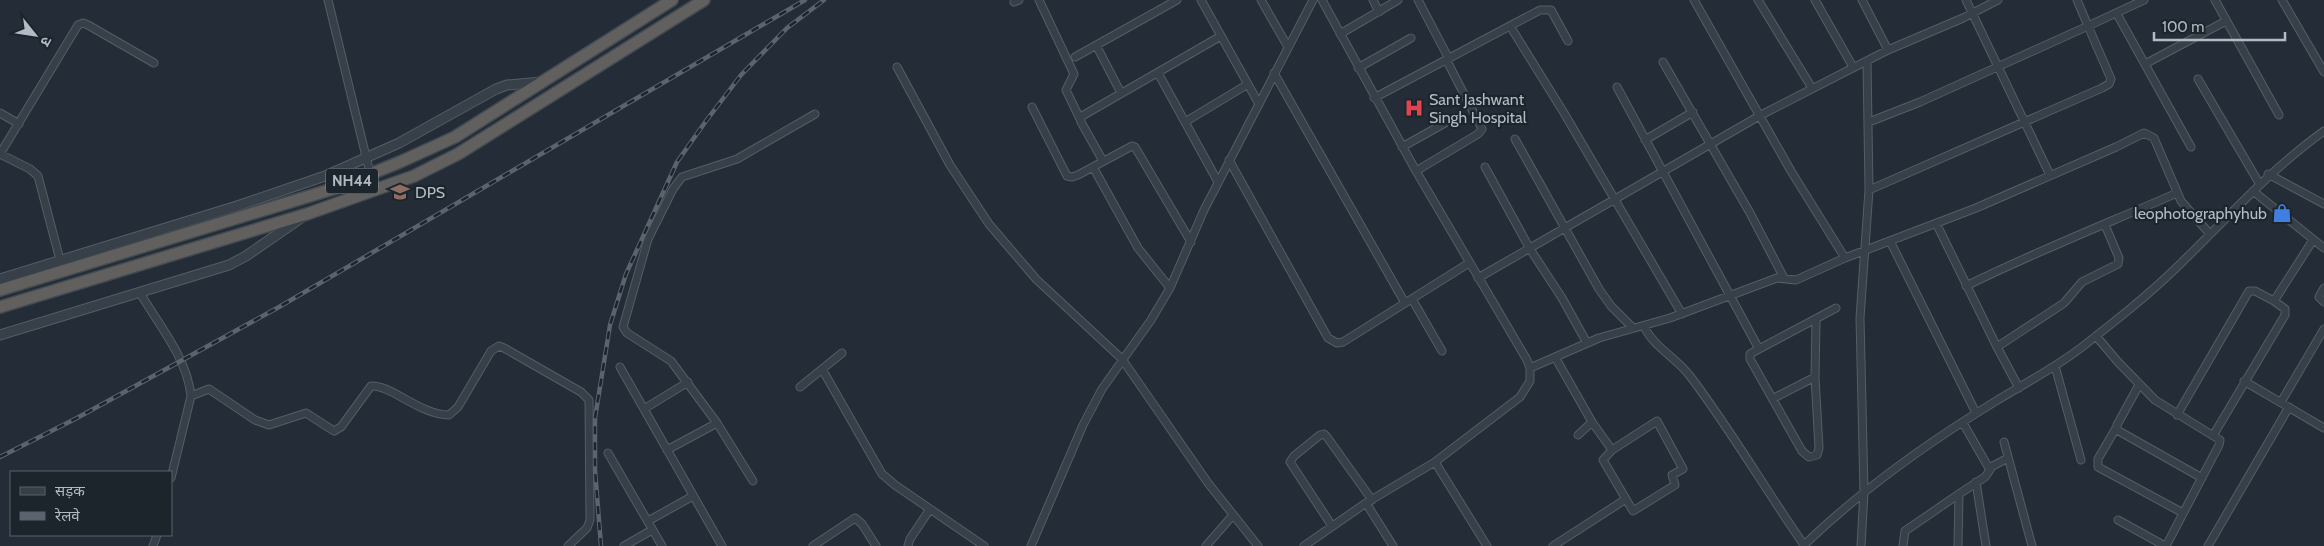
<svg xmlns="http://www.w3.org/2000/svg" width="2324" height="546" font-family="Cabin,'Noto Sans Devanagari',sans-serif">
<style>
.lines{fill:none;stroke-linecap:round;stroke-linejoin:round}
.minor-casing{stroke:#555d65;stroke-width:9}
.tertiary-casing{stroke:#555d65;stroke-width:11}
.trunk-casing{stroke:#424a52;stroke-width:14}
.minor{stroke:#373f48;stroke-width:7}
.tertiary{stroke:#373f48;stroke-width:9}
.trunk{stroke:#61605e;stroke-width:11}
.rail-casing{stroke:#59646e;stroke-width:4.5}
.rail{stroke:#1c242c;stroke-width:2.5;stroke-dasharray:8;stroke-linecap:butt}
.labels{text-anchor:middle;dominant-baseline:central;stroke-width:4.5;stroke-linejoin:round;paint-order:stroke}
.shield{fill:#1c242c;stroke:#858d96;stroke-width:1}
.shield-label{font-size:15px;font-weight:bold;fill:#b2bac4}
.poi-label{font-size:16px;fill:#b2bac4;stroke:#1c242c;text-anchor:start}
</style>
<rect width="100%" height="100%" fill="#242d37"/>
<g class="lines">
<g class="minor-casing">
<path id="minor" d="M328,0L370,173
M1039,0L1074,74L1066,90L1080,119
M1201,0L1259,104
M1261,0L1288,47
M1373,0L1379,12
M1418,0L1449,59
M1694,0L1791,171L1845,258
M1758,0L1812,88
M1815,0L1853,67
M1862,0L1888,50
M1966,0L2050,175
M2077,0L2088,26L2144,0
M2215,0L2279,115
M2282,0L2324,72
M1014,2L1019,0
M2117,14L2191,147
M1510,26L1564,113L1682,314
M1340,34L1398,0
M1096,45L1121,93
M1075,57L1177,0
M1663,62L1750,213L1784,278
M2145,64L2226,21
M897,67L950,165L989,224L1036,279L1122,359L1208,483L1258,546
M1358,68L1411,38
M1158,73L1218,182
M1274,73L1405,303
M2198,79L2259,183
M1617,87L1759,349L1750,354V359L1802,451L1809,457L1817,455L1819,448L1815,377L1816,321
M1374,98L1540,10H1551L1568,41
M1032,107L1067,176L1072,177L1078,175L1132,146L1135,147L1191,242
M0,113L19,124
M1185,122L1248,84
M1869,122L1920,102L2088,26L2111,79L2109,84L2102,88L1869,190
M1515,139L1599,289L1611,306L1633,328
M1645,140L1693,112
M1402,147L1445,123
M0,154L78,25L83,23L88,25L154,63
M0,154L30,169L38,176L60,260
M1229,160L1328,338L1337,343L1343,342L1469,263
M1103,161L1081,122L1080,119L1082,116L1221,36
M1093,167L1138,248L1170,288
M1485,167L1530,249L1562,298L1587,343
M1416,171L1478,134L1482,129L1447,61
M2268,174L2324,204
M2253,191L2324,248
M1936,223L1997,347L2019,388
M1890,241L1976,413
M1478,278L1761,115L1888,50L1963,18L1998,0
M1966,286C2035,252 2106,224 2177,193
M2324,288L2319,297L2324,302
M140,293C159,325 187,358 191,396L171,478
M1412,299L1442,351
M1644,326C1653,347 1676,357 1690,376C1731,430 1765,489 1804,545
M2096,336L2118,362L2155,400L2220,440L2219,445L2166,546
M1997,347L2064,303L2082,282L2118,264L2119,258L2105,225
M1759,349L1836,308
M1555,357L1592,422L1578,435
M2055,366L2081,460
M620,367L722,546
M1530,368L1599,338L1670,318L1777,278L1796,280L1845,258L1976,208L2116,147L2144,133L2154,138L2181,201L2209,233
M822,369L882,474L895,485L984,546
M2244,381L2324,428
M2139,385L2117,425V430L2202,478
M800,387L842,353
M191,396L209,389L255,420L269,425L306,413L334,431L341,427L371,386C390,384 420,415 449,415L458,407L491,351L499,346L504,348L581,392L589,400L590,520L587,528L568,546
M1774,398L1815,377
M2281,402L2324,329
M644,409L688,382
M2177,415L2249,291H2255L2274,301
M1592,422L1612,450L1657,421L1683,469L1672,475L1675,485L1633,511L1603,460L1612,450
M717,423L671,361L627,333L623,327L648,239L673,189L682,177L737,159L815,114
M2116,428L2098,459V467L2183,513
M2214,434L2285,315V309L2274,301L2313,240
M2004,442L2032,546
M667,450L717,423L753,481
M608,453L662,546
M1435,462L1487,546
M1989,468L2008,458
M1976,482L1986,546
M1366,503L1393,546
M2118,520L2165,546
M648,521L693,496
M1332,526L1290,462L1294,456L1320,435L1324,434L1327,437L1372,500
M153,546L157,535
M624,546L652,530
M813,546L855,518L862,524L876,546
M908,546L910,539L930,509
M1031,546L1083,425L1102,389L1151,320L1170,288L1204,210L1313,0
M1206,546L1233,515
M1304,546L1366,503L1435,462L1520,397L1530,381V368L1527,360L1416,171L1322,0
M1553,546L1626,499
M1803,546C1861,490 1927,443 1996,401C2025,383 2055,368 2082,347C2114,322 2146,297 2175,269C2225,221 2267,172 2324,131
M1861,546L1864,492L1860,318L1869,190L1867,62
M1903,546L1905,531L1959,494
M1958,546L1959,494L1985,477L1990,470L1963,423
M2208,546L2289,407"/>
</g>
<g class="tertiary-casing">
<path id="tertiary" d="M0,279L237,206L325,176L399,143L496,89L507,85L542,82
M0,335L229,265L246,256L301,218"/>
</g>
<g class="trunk-casing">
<path id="trunk" d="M0,290L336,188L400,162L455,137L672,0
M0,307L307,214L414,176L458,154L704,0"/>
</g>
<use href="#minor" class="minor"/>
<use href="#tertiary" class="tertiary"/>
<use href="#trunk" class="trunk"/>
<g class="rail-casing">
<path id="rail" d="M0,457L77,418L279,307L805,0
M601,546L595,470V418L610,325L626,274L677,162L706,121L741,75L787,28L824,0"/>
</g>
<use href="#rail" class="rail"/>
</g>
<defs>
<g id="hospital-bare" transform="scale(1.5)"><path d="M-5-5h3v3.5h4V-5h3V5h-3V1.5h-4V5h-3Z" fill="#e0444e" stroke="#1c242c" stroke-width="2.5" paint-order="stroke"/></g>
<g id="school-bare" transform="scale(1.5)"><path d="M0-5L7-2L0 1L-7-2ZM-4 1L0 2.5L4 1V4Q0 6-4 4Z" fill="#8d6e63" stroke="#1c242c" stroke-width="2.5" paint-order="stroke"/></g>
<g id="shop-bare" transform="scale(1.5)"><path d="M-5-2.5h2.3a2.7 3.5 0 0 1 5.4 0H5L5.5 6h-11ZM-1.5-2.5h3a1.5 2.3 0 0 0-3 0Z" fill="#3f7fe0" stroke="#1c242c" stroke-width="2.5" paint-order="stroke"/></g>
</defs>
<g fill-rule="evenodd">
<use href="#hospital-bare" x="1414" y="108"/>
<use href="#school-bare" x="400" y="192"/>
<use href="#shop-bare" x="2282" y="213"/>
</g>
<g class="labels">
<rect class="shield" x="326" y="168.5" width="52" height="25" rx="4"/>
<g class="shield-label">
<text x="352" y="181">NH44</text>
</g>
<g class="poi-label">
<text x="1429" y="99">Sant Jashwant<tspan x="1429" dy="18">Singh Hospital</tspan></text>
<text x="415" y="192">DPS</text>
<text x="2267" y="213" text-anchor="end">leophotographyhub</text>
</g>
</g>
<rect x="10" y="471" width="162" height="65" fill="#1c242c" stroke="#586069"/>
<rect x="20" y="487" width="25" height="8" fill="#373f48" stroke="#586069"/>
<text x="55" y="496" font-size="15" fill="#b2bac4">सड़क</text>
<rect x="20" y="512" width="25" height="8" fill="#59646e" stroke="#586069"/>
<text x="55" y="521" font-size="15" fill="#b2bac4">रेलवे</text>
<g transform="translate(35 35) rotate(120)" stroke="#1c242c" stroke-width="4" paint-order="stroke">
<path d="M0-4L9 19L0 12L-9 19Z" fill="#b2bac4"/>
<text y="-8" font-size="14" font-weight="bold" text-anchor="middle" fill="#b2bac4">उ</text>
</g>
<path d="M2154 32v8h131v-8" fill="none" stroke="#b2bac4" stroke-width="2.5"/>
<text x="2162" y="32" font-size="15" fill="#b2bac4" stroke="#1c242c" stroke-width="4" paint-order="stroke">100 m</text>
</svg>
